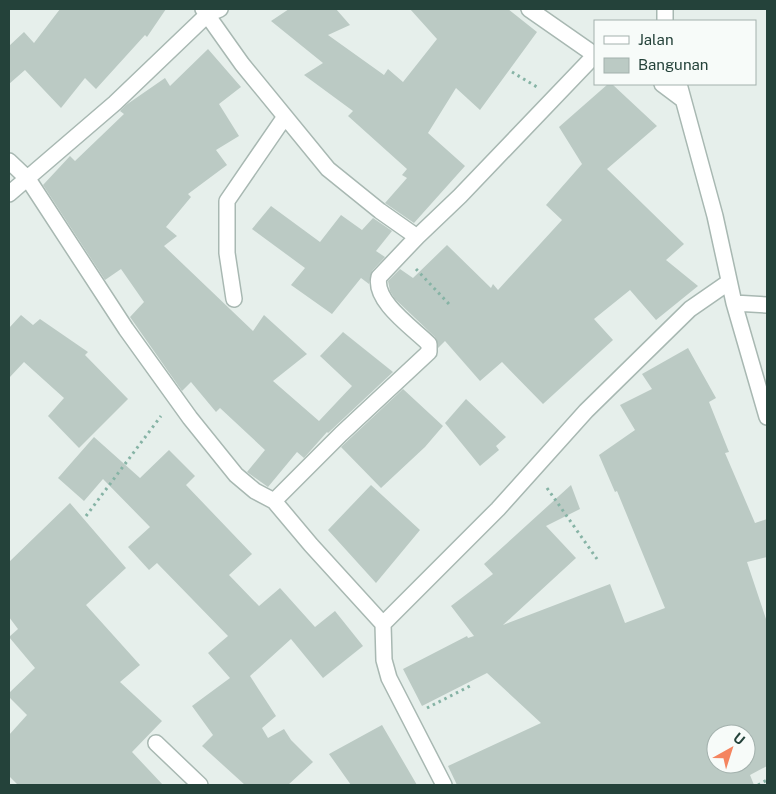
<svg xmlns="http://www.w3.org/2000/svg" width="776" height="794" font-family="'Public Sans',sans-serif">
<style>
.building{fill:#bbcac4;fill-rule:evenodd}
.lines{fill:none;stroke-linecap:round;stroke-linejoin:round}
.minor-casing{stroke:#a8b8b2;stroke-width:18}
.path{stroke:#86b3a5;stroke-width:3;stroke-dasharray:2.5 4;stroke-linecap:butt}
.minor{stroke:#fff;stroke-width:15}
</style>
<rect width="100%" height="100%" fill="#e6efeb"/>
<path class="building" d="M60,9H166L147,37L145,35L96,89L85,78L61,108L25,70L9,84V46L24,32L34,43Z
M289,9H336L350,25L328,35L384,75L388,69L403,82L437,39L410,9H508L537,32L480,110L456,88L428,133L465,166L414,223L385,203L407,178L402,175L407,169L348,116L353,111L304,75L323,63L271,21Z
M208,49L241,87L219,104L239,136L216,150L227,165L188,194L191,197L166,227L177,236L164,246L253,331L264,315L307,354L273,381L319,421L352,386L320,356L343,332L393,372L328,433L327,432L304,458L297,452L268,487L247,472L265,450L220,408L216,412L191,382L182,391L130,317L144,302L121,269L105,280L43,185L70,156L75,161L124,114L120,111L126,105L165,78L170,86Z
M608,84H612L657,126L607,169L684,244L666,260L698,286L656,320L630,290L594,319L613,340L543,404L502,362L480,381L445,341L438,348L435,337L395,299L390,291L388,281L400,269L413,278L447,245L491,288L493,284L498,290L562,220L546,205L582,164L559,127Z
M271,206L320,242L341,215L362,230L373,218L392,231L376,251L385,257L372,271L369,284L361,278L332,314L291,285L305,268L252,229Z
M21,315L33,325L40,319L88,352L85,355L128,399L79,448L48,416L64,398L24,362L9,378V328Z
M688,348L716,398L709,402L729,452L725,453L755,523L767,519V557L747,562L767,622V766L750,775L754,785H457L448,766L541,723L487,673L422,706L403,669L467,636L468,638L474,636L451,606L493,574L484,564L571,485L580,509L546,526L576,558L503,625L610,584L625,623L665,608L617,491L615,492L599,455L635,430L620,405L652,389L642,374ZM716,734H746V764H716Z
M403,389L443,426L425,447L381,488L341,447Z
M466,399L506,437L496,446L499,450L480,466L445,423Z
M94,437L140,478L169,450L195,476L186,485L252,554L229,575L259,606L280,588L315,627L335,611L363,646L323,678L291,639L250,676L276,716L262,728L268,738L284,729L291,740L313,762L288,785H245L202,746L213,735L192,706L230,678L208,653L228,636L157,563L149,570L128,547L150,527L103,479L84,501L58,478Z
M371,485L420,530L376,583L328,530Z
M70,503L126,568L86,605L140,665L120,682L162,721L132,752L163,785H18L9,776V735L27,715L9,697V693L35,668L9,637L18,629L9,617V562Z
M382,725L417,785H351L329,754Z"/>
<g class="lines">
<g class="minor-casing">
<path id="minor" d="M203,9L242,64L328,169L380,211L417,237L460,196L595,55
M529,9L595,55
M665,21V9
M662,84L682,99
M679,84L715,216L734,303L767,417
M9,161L28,179L126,329L190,418L236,475L255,491L274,501L311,545L383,624L498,509L586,411L690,309L729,282
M9,194L115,103L208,14L220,9
M234,299L227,253V201L284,118
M734,303L767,305
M274,501L341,434L429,352V344C413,328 373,301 379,277L417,237
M383,624L384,660L389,678L444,785
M156,743L200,785"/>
</g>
<path class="path" d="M512,72L537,87
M416,269L449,304
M547,488L597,559
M86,516L161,416
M427,708L470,686
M758,785L767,780"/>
<use href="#minor" class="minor"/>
</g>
<rect width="776" height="794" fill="none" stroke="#24423a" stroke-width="20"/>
<rect x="594" y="20" width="162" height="65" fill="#f7fbf9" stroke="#a3b1ad"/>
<rect x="604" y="36" width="25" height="8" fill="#ffffff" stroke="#a3b1ad"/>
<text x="638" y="45" font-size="15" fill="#24423a">Jalan</text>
<rect x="604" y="58" width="25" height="15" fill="#bbcac4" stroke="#a3b1ad"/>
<text x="638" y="70" font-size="15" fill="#24423a">Bangunan</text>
<g transform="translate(731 749) rotate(39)"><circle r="24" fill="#f7fbf9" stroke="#a3b1ad"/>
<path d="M0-4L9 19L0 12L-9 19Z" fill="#f4845f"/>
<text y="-8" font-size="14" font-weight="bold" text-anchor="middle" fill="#24423a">U</text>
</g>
</svg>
